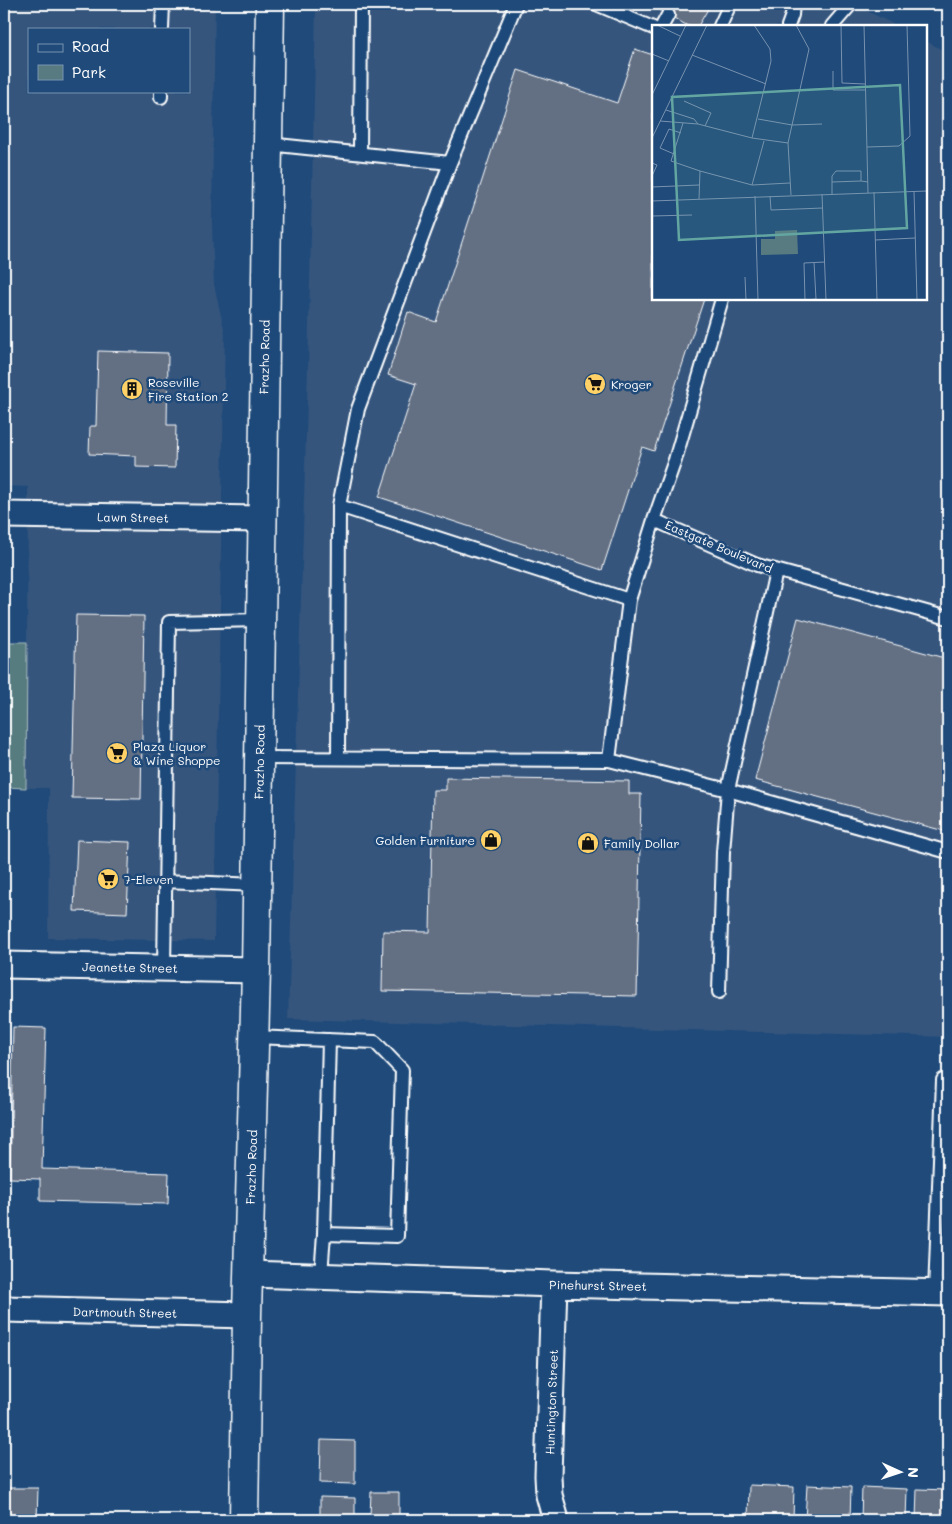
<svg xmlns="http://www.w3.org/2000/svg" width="952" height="1524" font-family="Mali,sans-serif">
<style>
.built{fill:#34557d;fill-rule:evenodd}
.green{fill:#577b80;stroke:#abbdc0}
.building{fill:#646f83;stroke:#fff}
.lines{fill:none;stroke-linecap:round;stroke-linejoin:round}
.lane-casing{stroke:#fff;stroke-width:16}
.street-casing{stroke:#fff;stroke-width:29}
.secondary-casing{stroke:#fff;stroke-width:31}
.lane{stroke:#1f4a7a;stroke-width:12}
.street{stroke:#1f4a7a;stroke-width:25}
.secondary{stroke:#1f4a7a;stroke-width:28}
.labels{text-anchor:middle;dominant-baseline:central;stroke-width:5;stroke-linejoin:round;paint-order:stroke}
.street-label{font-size:12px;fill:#fff;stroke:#1f4a7a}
.poi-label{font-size:12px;fill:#fff;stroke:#1f4a7a;text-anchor:start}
.inset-road{fill:none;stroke:#7992af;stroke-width:1}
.view{fill:#63a6a1;fill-opacity:0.15;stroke:#63a6a1;stroke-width:2.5}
.inset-edge{fill:none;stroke:#fff;stroke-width:2.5}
</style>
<rect width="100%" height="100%" fill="#1f4a7a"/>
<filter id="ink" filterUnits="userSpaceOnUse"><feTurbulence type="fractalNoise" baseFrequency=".02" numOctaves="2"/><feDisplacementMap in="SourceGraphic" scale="10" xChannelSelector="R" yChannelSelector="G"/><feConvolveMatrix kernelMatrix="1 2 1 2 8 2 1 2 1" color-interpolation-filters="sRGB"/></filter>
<g filter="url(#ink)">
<path class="built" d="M4,4H215L212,222L214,284L225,333L214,941L48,938L49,788H26L28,487L4,486ZM29,29H189V91H29Z
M316,4H853L897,26H653V299H926V41L948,53V1037L288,1019L308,367Z"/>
<path class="green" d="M4,642H27L26,788L4,787Z"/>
<path class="building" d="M649,4H711L698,26H688Z
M635,49L653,55V299H704L654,451L642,447L602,570L379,497L416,384L388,375L408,312L436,322L518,70L617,103Z
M98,351L168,353L167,425H176L175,468L136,467V456L89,454L90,426H96Z
M76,615L144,616L141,799L72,798Z
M798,618L948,659V832L755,780Z
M446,778L629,781V794H641L637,996L382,991L383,931L430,932L433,790H446Z
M77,840L130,842L127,913L74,911Z
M13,1027L46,1028L42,1169L169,1173L168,1204L40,1201V1179L10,1178Z
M321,1440L355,1441V1484L320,1483Z
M749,1485L794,1487L793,1520H748Z
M807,1485L851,1487L850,1520H805Z
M862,1487L907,1489L906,1520H861Z
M4,1488H38L37,1520L4,1519Z
M917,1489L948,1490V1520H916Z
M371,1492H399V1516H370Z
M320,1497L355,1498V1520H320Z"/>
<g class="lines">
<g class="lane-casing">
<path id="lane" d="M596,4L653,28
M662,26L668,15
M720,26L730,4
M788,26L792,15L793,4
M832,26L851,4
M162,29L163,4
M161,97V91
M268,144L450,163L358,409L339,506L338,758
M360,153L361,4
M450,163L516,4
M722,299L675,460L654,520L757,565L948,618
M339,506L629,600
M259,758L609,760L629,600L654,520
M609,760L728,790L948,852
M165,881L257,885
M164,968L169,622L261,620
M719,992L723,852L728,790L776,571
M254,1037L375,1042L402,1070L397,1236L324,1234L321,1275
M324,1234L329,1040
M935,1293L943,1080H948"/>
</g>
<g class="street-casing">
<path id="street" d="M4,515L262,519
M4,965L256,970
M248,1274L554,1284L948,1293
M554,1284L548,1476L549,1495L556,1520
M4,1309L247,1315"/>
</g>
<g class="secondary-casing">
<path id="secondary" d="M244,1520L247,1315L256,970L270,4"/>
</g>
<use href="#lane" class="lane"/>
<use href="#street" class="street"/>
<use href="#secondary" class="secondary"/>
</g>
</g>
<defs>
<g id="supermarket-disc" transform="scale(1.125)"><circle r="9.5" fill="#ffd166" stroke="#1f4a7a"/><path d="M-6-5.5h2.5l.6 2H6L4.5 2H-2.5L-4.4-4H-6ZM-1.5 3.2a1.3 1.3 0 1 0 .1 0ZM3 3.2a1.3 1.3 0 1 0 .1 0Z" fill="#111"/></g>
<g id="building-disc" transform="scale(1.125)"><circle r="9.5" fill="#ffd166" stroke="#1f4a7a"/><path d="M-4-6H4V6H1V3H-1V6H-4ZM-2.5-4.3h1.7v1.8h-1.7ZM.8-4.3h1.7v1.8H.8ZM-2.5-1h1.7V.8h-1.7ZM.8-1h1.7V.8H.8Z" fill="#111"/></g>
<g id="shop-disc" transform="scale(1.125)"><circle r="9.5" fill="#ffd166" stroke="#1f4a7a"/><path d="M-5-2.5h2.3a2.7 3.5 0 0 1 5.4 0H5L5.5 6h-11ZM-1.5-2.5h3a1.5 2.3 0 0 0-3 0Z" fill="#111"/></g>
</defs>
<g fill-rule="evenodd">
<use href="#supermarket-disc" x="595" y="384"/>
<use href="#building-disc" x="132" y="389"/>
<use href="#supermarket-disc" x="117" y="753"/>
<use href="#shop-disc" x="491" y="840"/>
<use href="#shop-disc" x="588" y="843"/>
<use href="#supermarket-disc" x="108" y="879"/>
</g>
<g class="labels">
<g class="street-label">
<text transform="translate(264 357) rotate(-89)">Frazho Road</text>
<text transform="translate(133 517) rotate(1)">Lawn Street</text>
<text transform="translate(719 546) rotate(23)">Eastgate Boulevard</text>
<text transform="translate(259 762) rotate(-89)">Frazho Road</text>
<text transform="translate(130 967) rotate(1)">Jeanette Street</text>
<text transform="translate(251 1167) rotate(-88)">Frazho Road</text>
<text transform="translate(598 1285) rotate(1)">Pinehurst Street</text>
<text transform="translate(125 1312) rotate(1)">Dartmouth Street</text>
<text transform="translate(551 1402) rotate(-88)">Huntington Street</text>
</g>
<g class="poi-label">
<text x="148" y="382">Roseville<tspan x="148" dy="14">Fire Station 2</tspan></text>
<text x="611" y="384">Kroger</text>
<text x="133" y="746">Plaza Liquor<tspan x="133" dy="14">&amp; Wine Shoppe</tspan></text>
<text x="475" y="840" text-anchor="end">Golden Furniture</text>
<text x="604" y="843">Family Dollar</text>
<text x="124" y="879">7-Eleven</text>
</g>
</g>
<g transform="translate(652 25)">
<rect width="275" height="275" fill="#1f4a7a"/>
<path d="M145,205L146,229L109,230V214H123V206Z" fill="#577b80"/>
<path class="inset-road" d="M5,0L28,11M189,0L190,58L213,59M212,0L216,168M0,29L17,36M40,30L114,59M181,46V65H213M0,70L34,0M32,76L59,88L53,101M106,94L140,100L170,99M8,96L46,99L42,94L14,85M31,98L19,136L48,146M46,99L100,113L119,36L118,24L102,0M0,113L55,0M100,113L136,118L139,170M136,118L157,24L144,0M215,122L247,121L258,111L255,0M22,129L8,123L17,104L29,108M0,138L5,140L0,151M180,157L209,156M100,160L112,116M0,162L47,160M262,166L265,275M222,167L225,275M170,169L174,275M180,169V151L184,146H209V156L216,157M103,171L106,275M118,171L119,185L171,183M47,174L48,146L100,160L138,158M0,176L275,166M0,191L40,190M223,215L263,213M93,252L94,275M153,275L152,238L173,237M155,275L164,274L162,237"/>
<path class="view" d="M248,60L255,203L27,215L20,72Z"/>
<rect width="275" height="275" class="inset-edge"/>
</g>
<rect width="952" height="1524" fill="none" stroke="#1f4a7a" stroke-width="20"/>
<rect x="10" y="10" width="932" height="1504" fill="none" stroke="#fff" stroke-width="2" filter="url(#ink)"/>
<rect x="28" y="28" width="162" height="65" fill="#1f4a7a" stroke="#7992af"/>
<rect x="38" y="44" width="25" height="8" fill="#1f4a7a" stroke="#7992af"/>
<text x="72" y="52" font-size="15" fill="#ffffff">Road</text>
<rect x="38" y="65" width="25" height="15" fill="#577b80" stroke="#7992af"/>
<text x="72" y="78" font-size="15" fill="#ffffff">Park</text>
<g transform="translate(900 1472) rotate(93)" stroke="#1f4a7a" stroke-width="4" paint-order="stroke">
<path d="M0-4L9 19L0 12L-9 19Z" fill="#ffffff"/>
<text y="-8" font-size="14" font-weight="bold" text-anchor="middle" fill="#ffffff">N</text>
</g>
</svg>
